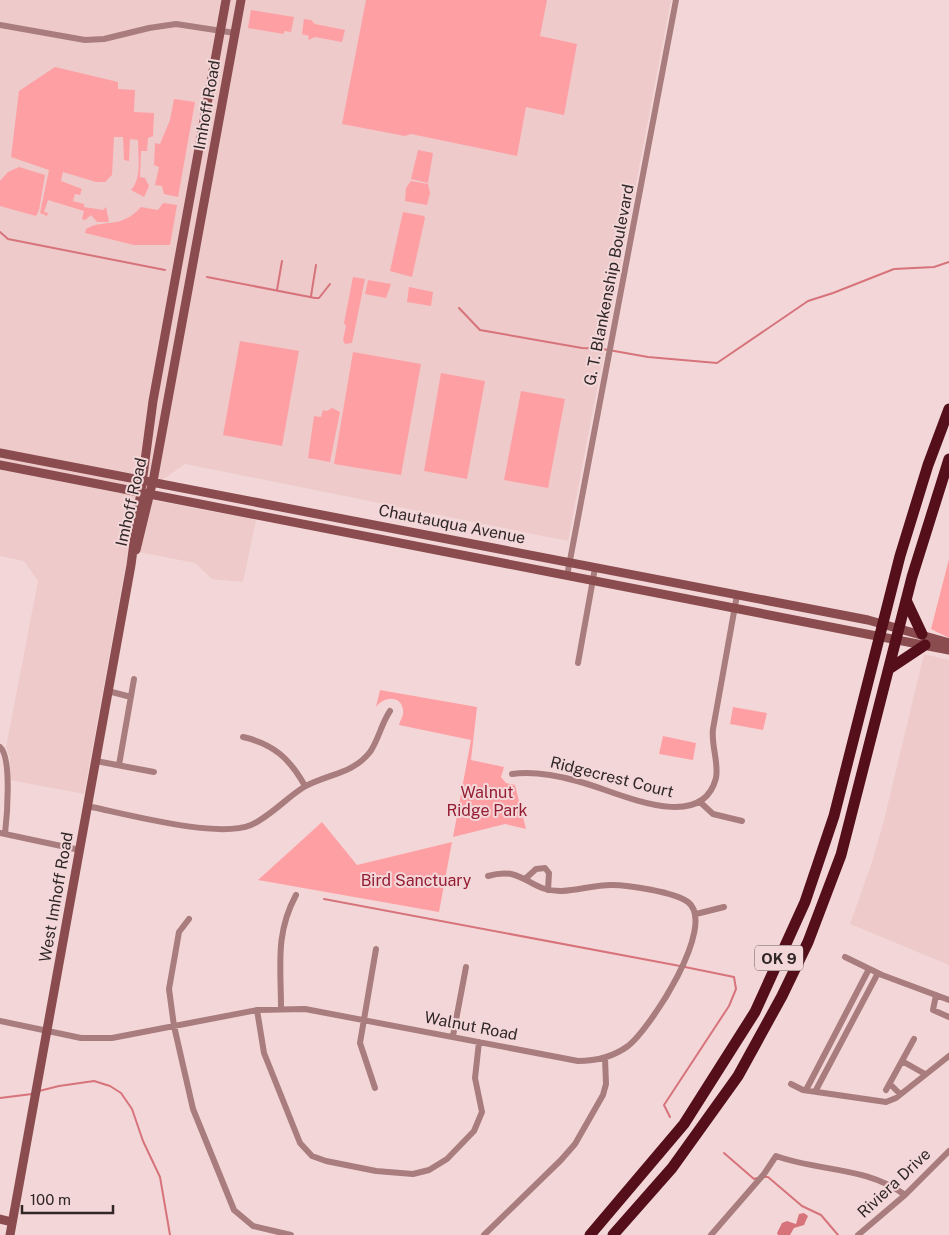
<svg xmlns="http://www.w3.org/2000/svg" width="949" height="1235" font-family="'Public Sans',sans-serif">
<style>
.built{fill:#eecaca}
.green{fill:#fe9fa4}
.water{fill:#d7737a}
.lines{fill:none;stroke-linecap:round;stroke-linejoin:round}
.stream{stroke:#d7737a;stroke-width:2}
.street{stroke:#a97c7d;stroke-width:6}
.secondary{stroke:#8a4c4f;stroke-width:9}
.highway{stroke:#540f1a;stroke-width:11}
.labels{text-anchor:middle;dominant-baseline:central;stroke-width:4;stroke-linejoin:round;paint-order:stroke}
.shield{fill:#f3d7d8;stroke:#6b5c5c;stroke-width:1}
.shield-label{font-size:15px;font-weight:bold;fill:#312727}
.street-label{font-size:16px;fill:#312727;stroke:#f3d7d8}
.park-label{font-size:16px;fill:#941c33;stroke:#f3d7d8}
</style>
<rect width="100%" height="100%" fill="#f3d7d8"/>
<path class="built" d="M0,0H671L568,541L185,464L138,497L84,794L10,780V758L6,747L38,581L24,561L0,556Z
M151,500L256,520L243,582L212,579L195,563L139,552Z
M924,654L949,660V965L850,924L872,862L884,820Z"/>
<path class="green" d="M366,0H547L540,36L577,44L564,115L526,107L517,156L411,134L405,136L342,124Z
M251,10L294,17L291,32L284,31V34L248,28Z
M304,19L311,20L315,24L345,30L342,42L315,37L308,40L309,36L302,34Z
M55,67L118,82V89L135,90L134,112L154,113L153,136L148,138L147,151H141L140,177L145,178L149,186L144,197L131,190C142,178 138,158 138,140L130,139L129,161L124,160L123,137H114L112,175L105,182H96L63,172L61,181L82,189L80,195L75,194L73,201L84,204V207L103,210L106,207L109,222H97L91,215L85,220L82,219L84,211L48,200L44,212L48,213L47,216L40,213L49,170L11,157L19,91Z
M174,99L195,102L178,197L164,194L162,186L155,185L159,167L154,165L155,143L160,144L170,120Z
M418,150L433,153L428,183L411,179Z
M19,167L45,175L39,210L36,216L0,206V181L8,172Z
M411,181L428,184L430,193L427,205L405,201L406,188Z
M163,203L177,205L170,245H134L85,233L86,229C105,218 120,230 141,207L158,210Z
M403,212L424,216L425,218L412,277L390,271Z
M353,277L365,279L352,343L345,344L343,340L346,326L344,323Z
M368,280L391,284L386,298L365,294Z
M409,287L433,292L431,306L407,302Z
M240,341L299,351L282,446L223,435Z
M353,352L421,364L401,475L334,464Z
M441,373L485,381L467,479L424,471Z
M521,391L565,399L548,488L504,480Z
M332,408L340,412L330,462L308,458L314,416L321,417L323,410L327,411Z
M949,559V638L931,629Z
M380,690L477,707L471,760L504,767L501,777L506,783L515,785L526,829L505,824L453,837L471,740L399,725C400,720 404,716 403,710C401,694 383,697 376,707Z
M733,707L767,713L763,730L730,724Z
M663,736L696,743L693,760L659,754Z
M322,822L357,865L452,842L439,912L258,880Z"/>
<path class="water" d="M804,1213L808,1216L804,1225L794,1228L790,1235H778L777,1233L782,1223L787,1221L796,1224L799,1214Z"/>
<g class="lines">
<path class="stream" d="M0,232L8,239L165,270
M207,277L315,298H319L330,284
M277,290L282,261
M311,296L316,265
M459,308L480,330L582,348L603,349L648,357L717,363L808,301L833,293L894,269L934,267L949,262
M324,899L680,966
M39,1091L59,1086L94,1081L110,1086L121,1093L132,1109L143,1141L160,1177L170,1235
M0,1098L32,1094
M670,1117L664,1105L729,1006L736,989L734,977L685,967
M724,1153L754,1179L757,1178
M764,1177H768L802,1206L821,1215L838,1235"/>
<path class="street" d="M0,25L85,40L104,39L149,28L176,24L235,33
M567,576L676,0
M578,663L595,568
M108,691L131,697
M243,737C274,744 290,759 305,786
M0,747C12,757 7,817 5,834
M96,761L154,772
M119,765L134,679
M512,774C534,771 555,775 577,781C612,789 701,837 716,778C719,763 711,745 713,729L737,595
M700,802L713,814L742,821
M87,806C127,814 217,839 251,825C271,816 286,798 304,787C327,774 353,774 370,752C379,739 381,724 390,711
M0,833L80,850
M525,879L536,869L545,868L549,873L548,890
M696,914L724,907
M189,919L179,932L169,989L174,1026L193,1109L234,1210L253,1226L291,1235
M845,957L882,975L949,1000
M936,995L933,1010L949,1017
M281,1008C281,965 275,934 296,895
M257,1010L264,1053L300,1143L312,1156L326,1161L376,1171L413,1174L429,1170L447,1159L474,1131L482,1112L475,1078L479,1042
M0,1021L81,1038H112L257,1010L305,1009L578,1061C596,1061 613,1057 628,1046C650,1029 718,925 688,902C674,892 629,885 611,885C595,885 579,890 562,891C527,892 525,865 488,876
M453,1036L466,967
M902,1061L925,1074
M791,1084L803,1090L886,1102L896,1098L949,1056
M890,1084L900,1094
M375,1088L360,1043L376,949
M806,1090L869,969
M816,1090L878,973
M886,1090L914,1039
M484,1235L561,1160L575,1144L603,1095L606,1084L605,1058
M711,1235L764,1174L776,1156C820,1172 865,1166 905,1195
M858,1235L905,1195L949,1151"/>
<path class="secondary" d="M0,453L868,620L949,643
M0,465L949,650
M136,550L154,476L241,0
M0,1219L12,1222
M10,1235L131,565L153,401L226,0"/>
<path class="highway" d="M906,600L922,634
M889,669L925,645
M590,1235L684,1124L755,1012L805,902L834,816L900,556L928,465L949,409
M613,1235L672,1168L738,1076L782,996L808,942L841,855L912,577L949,459"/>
</g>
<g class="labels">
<rect class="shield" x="755" y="945.5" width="48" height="25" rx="4"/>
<g class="shield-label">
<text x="779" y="958">OK 9</text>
</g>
<g class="street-label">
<text transform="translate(207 105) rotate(-80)">Imhoff Road</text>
<text transform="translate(609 285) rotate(-79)">G. T. Blankenship Boulevard</text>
<text transform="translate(131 502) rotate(-77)">Imhoff Road</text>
<text transform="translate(452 524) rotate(11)">Chautauqua Avenue</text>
<text transform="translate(612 777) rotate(14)">Ridgecrest Court</text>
<text transform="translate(56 897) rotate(-80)">West Imhoff Road</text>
<text transform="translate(471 1026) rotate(11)">Walnut Road</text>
<text transform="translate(894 1183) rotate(-43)">Riviera Drive</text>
</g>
<g class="park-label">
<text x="487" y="792">Walnut<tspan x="487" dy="18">Ridge Park</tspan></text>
<text x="416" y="880">Bird Sanctuary</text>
</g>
</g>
<path d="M22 1205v8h91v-8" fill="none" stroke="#312727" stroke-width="2.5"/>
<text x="30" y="1205" font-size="15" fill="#312727" stroke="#f3d7d8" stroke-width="4" paint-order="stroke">100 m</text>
</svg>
